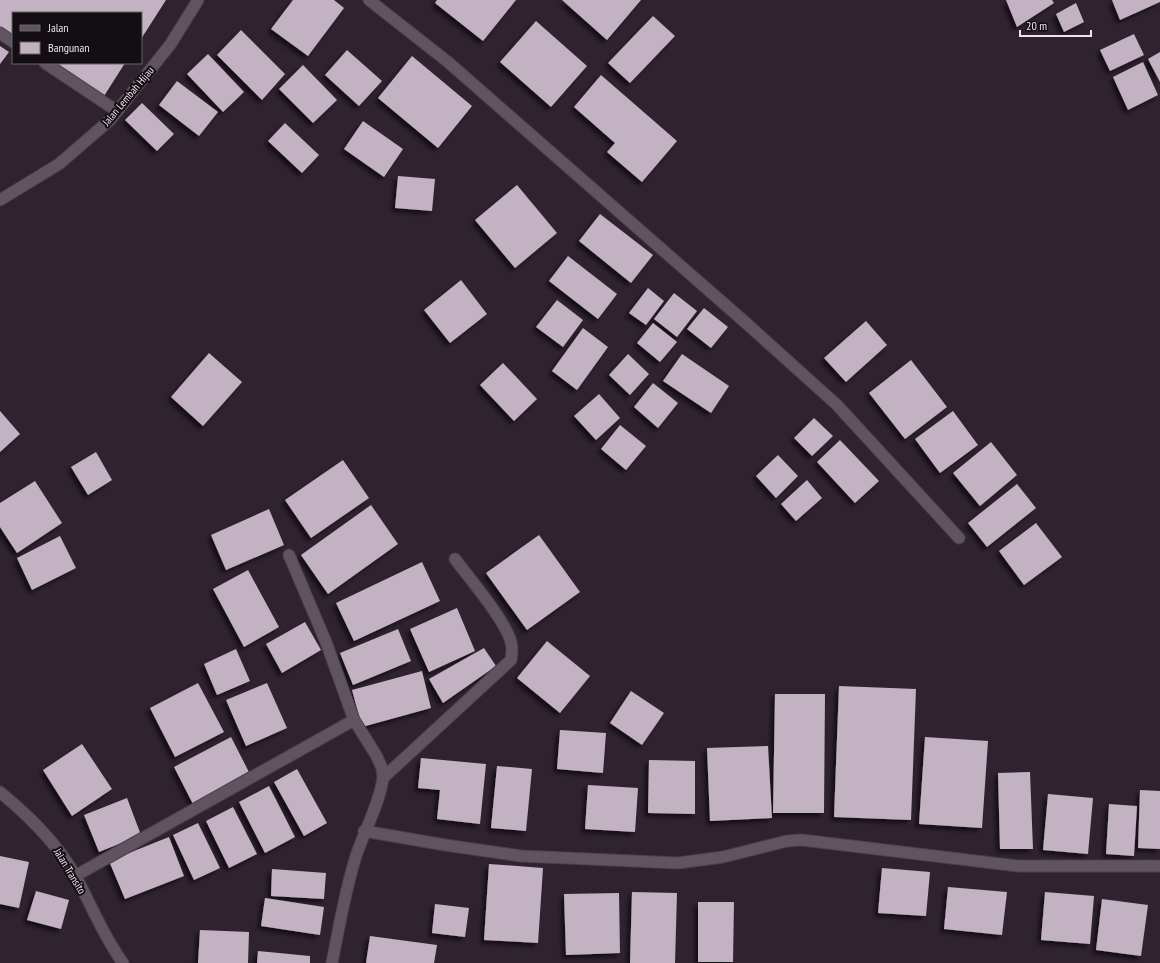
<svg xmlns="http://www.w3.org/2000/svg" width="1160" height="963" font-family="'PT Sans Narrow',sans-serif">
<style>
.building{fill:#c2b2c2;filter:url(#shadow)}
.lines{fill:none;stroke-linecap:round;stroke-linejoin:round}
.minor-casing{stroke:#4a404a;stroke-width:13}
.tertiary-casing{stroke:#4a404a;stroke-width:13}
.minor{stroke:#615461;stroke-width:11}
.tertiary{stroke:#615461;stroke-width:11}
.labels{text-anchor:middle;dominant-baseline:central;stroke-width:4;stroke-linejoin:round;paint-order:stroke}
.street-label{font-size:11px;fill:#ece3eb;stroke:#130e13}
</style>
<defs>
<filter id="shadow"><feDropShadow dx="-3.5" dy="3.5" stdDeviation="2" flood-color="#0009"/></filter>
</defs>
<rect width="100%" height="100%" fill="#2f232f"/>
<path class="building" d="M0,0H166L141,39V13H13V36L0,28Z
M293,0H334L344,8L308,56L271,29Z
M437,0H516L483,41L435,3Z
M562,0H641L607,40Z
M1006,0H1052L1054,3L1017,27Z
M1112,0H1160V2L1120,20Z
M1076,3L1084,22L1064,32L1056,14Z
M653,16L675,36L630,83L608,63Z
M536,21L587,66L551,107L500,62Z
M241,30L285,74L262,100L217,55Z
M1134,34L1144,55L1110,71L1100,50Z
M0,46L9,52L0,64Z
M347,50L382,81L359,106L325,75Z
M1160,52V82L1148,59Z
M208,54L244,92L223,112L187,74Z
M412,56L472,106L438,148L378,98Z
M1143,62L1158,95L1128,110L1113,77Z
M54,63H125L104,96Z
M303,65L337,100L313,123L279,89Z
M601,75L677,141L642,182L607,152L615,143L574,107Z
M177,81L218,112L199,136L159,105Z
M142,103L174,134L157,151L125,120Z
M363,121L403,149L384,177L344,149Z
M285,123L319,155L302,173L268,141Z
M398,176L435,179L432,211L395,208Z
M517,185L557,233L515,268L475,220Z
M600,214L653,255L631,283L579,241Z
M568,256L617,294L598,319L549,281Z
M461,280L487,314L450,343L424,310Z
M648,288L664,301L646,325L629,313Z
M674,293L697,311L677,337L654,319Z
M557,300L583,320L563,347L536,327Z
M704,308L728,327L711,348L687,329Z
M866,321L887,345L846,382L824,358Z
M653,323L677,342L660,362L637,343Z
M583,328L608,347L577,390L552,371Z
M209,353L242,382L203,426L171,397Z
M628,354L649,374L630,395L609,375Z
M682,354L729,386L711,413L663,381Z
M911,360L947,407L905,439L869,393Z
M503,363L537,399L514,421L480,385Z
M653,383L678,403L658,428L634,407Z
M599,394L620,418L596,440L574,416Z
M0,411L20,434L0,452Z
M953,411L978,445L940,473L915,439Z
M814,418L833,436L812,456L794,438Z
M620,425L646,446L626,470L601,449Z
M840,440L879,481L855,503L817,462Z
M991,442L1017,475L980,506L953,473Z
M96,452L112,480L88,495L71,467Z
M778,455L798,476L776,498L756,476Z
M343,460L369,498L311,538L285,500Z
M807,480L822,498L796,521L781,504Z
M35,481L62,523L17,553L0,527V503Z
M1017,484L1036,508L987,547L968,523Z
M371,505L398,544L328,594L301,555Z
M269,509L284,545L226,570L211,535Z
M1036,523L1062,557L1024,585L999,551Z
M539,535L580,592L527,630L486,573Z
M60,536L76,568L32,590L17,558Z
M422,562L440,601L354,641L336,603Z
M248,570L279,627L244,647L213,589Z
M457,608L475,651L429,672L410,629Z
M305,622L321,650L282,673L266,644Z
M398,629L411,661L353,685L340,653Z
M547,641L590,676L560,713L517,678Z
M484,648L496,666L443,703L429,679Z
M236,649L250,681L217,695L204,664Z
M422,671L431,708L362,727L352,690Z
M198,683L224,732L175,757L150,708Z
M267,683L287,728L246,746L226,700Z
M839,686L916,689L911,820L834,817Z
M631,691L664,713L642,745L610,723Z
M775,694H825L824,813H773Z
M560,730L606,733L603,773L557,769Z
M231,737L251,776L194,806L174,767Z
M925,737L988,741L982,828L919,824Z
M82,744L112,789L72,816L43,770Z
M768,746L772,818L710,821L707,748Z
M421,758L486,764L480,824L437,819L440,790L418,788Z
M649,760L695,761V814L648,813Z
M497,766L532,769L526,831L491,828Z
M297,769L327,823L304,836L274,782Z
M1030,772L1033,849H1000L998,773Z
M588,785L638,788L635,832L585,829Z
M269,786L295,837L265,853L239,802Z
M1140,790L1160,791V849L1138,848Z
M1048,794L1093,798L1088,854L1043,850Z
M127,798L141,835L99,852L84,815Z
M1109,804L1137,806L1134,856L1106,854Z
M233,807L257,854L229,868L206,821Z
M198,823L220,868L194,880L173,835Z
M169,837L184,876L125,899L109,861Z
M0,856L29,862L19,908L0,904Z
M489,864L543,868L538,943L484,940Z
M882,868L930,872L926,916L878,913Z
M272,869L326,873L324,899L271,896Z
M948,887L1007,892L1002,935L944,929Z
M36,891L69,900L61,929L27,920Z
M632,892L677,893L675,963H630Z
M1045,892L1094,896L1090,944L1041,940Z
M619,893L620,953L566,955L564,894Z
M265,898L324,907L320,935L261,926Z
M1102,899L1148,905L1141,956L1096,950Z
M698,902H734L733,962H698Z
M435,904L469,908L465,937L432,933Z
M200,930L249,932L248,963H198Z
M370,936L437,945L434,963H366Z
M258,951L310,956V963H257Z"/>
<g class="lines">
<g class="minor-casing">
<path id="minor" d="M369,0L448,62L746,323L837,405L959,538
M0,33L13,42
M45,63L117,111
M289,555L326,642L354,720L376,755L382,768L383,778
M364,831L445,845L521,856L678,863L723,857L787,841L802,840L1018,866H1160
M75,876L354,720
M332,963C339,927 345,891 356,856C364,832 380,802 383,778L511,660C512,653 513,648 511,642C505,620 470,579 455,559"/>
</g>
<g class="tertiary-casing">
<path id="tertiary" d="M0,200L59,164L110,120L170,45L198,0
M0,792C29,816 56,842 75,875C91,904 103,936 123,963"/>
</g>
<use href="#minor" class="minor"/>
<use href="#tertiary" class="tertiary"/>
</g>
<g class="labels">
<g class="street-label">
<text transform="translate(128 96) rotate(-50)">Jalan Lembah Hijau</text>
<text transform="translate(70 871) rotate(59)">Jalan Transito</text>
</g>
</g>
<rect x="12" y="12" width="130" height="52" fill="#130e13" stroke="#6a6369"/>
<rect x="20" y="25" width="20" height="6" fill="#615461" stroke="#6a6369"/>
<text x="48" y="32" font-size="12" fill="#ece3eb">Jalan</text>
<rect x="20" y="42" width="20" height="12" fill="#c2b2c2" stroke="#6a6369"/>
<text x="48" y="52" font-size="12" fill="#ece3eb">Bangunan</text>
<path d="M1020 30v6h71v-6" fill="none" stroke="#ece3eb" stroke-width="2"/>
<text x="1026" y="30" font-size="12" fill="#ece3eb" stroke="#130e13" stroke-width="3" paint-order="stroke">20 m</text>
</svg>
